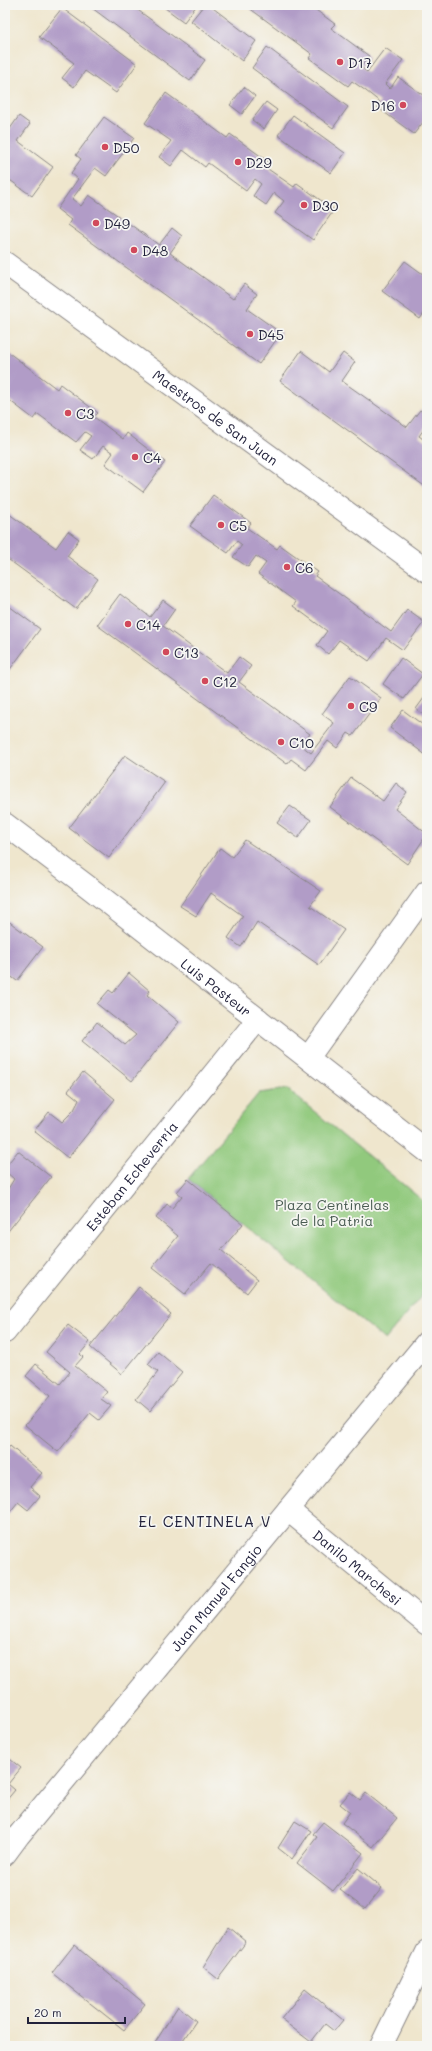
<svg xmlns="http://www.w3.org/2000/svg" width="432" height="2051" font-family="Mali,sans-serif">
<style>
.green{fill:#91c97d;stroke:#5a765c}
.building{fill:#b19cc7}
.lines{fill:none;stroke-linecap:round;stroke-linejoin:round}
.minor-casing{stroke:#888484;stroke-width:24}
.minor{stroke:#fff;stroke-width:22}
.poi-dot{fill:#d1495b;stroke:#f6f6f2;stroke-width:1.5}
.labels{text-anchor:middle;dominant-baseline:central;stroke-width:3.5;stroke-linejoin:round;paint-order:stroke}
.poi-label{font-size:14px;fill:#22223b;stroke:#f6f6f2;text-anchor:start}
.street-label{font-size:14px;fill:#22223b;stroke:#f6f6f2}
.park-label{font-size:14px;fill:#495c52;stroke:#f6f6f2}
.neighbourhood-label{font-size:15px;letter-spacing:1px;fill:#22223b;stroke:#f6f6f2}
</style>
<rect width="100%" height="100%" fill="#f6f6f2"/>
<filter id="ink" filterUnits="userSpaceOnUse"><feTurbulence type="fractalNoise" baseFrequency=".025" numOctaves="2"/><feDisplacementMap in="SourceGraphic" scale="8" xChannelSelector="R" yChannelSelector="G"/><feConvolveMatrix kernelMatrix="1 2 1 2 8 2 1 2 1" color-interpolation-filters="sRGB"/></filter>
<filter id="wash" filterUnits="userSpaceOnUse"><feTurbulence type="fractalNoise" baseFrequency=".012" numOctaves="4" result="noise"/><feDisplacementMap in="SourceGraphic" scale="16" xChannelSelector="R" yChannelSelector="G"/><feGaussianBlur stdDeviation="0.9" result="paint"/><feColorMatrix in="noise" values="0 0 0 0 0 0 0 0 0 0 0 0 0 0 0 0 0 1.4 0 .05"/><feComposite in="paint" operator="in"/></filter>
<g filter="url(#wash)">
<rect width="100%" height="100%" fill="#efe6cd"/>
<path class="green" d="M287,1089L427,1204V1289L385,1340L188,1179L259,1093Z"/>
<g id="blocks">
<path class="building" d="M88,5H131L205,60L190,81Z
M161,5H197L184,22Z
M204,5H209L256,41L242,61L191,21Z
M245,5H309L335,24L331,28L369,56L361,67L367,72L385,48L403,60L385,84L390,89L398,77L427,98V117L414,134L377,107L380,102L366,91L352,81L348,86L309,58L312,54Z
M62,8L137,64L116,93L85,71L74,87L62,78L74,63L39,37Z
M267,47L348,107L333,128L252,68Z
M244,87L255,96L242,114L230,105Z
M166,93L227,138L230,134L269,162L265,167L294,187L297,183L334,210L313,240L275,213L284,201L274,193L266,205L253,196L261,184L255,179L246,191L208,163L205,167L183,150L171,166L159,157L171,141L145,123Z
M266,102L277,110L264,129L252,120Z
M293,115L345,153L331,173L278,135Z
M19,116L30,124L18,141L53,167L32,196L7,178L5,181V131L7,133Z
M104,117L134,138L106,176L95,168L72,199L81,206L89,195L159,245L172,228L182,236L170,253L233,299L244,284L257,294L247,309L281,333L259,364L68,225L71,220L57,209L78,179L71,173L81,159L76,155Z
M405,261L427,277V309L420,319L382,291Z
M5,350L57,389L60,384L98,413L94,417L123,439L127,433L165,462L143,492L105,464L113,453L103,446L93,459L80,450L91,436L85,432L76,442L38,414L34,419L5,397Z
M301,351L329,372L343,353L355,362L342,381L407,427L420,410L427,415V425L419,436L427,442V488L280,381Z
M213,495L251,523L247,528L277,549L280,545L318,572L315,576L391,632L407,610L424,622L403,650L386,638L369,661L339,640L328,654L317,645L327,631L293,606L296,602L258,574L266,563L256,556L248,567L233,557L242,545L237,541L228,553L190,526Z
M5,511L56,548L68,531L79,539L67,556L98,579L76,609L5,557Z
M120,594L150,617L163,600L175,609L163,626L227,673L239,657L251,666L239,682L310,734L301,745L311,753L334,723L322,714L350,676L381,698L353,736L348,733L337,748L328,741L306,770L291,759L287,764L97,625Z
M5,603L40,629L5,676Z
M401,658L423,674L404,699L383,684Z
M427,694V717L416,709Z
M403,710L427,728V756L390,728Z
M125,755L165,782L109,858L69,828Z
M351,778L383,801L396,783L407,792L395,809L427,834L407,864L330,807Z
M290,806L311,820L298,838L277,823Z
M245,840L321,891L310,906L344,930L319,965L257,922L241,947L228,938L243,916L211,893L196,916L180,906L220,848L232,857Z
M7,920L43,947L17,981L5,972V923Z
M129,973L150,991L147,995L179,1022L132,1081L82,1041L97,1022L125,1045L136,1035L97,1004L109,990L113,993Z
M83,1072L115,1099L68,1158L34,1131L49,1112L62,1122L74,1110L79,1100L68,1091Z
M18,1151L51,1177L5,1235V1194L14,1179L5,1171V1167Z
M188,1179L243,1224L221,1250L257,1280L247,1293L211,1263L185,1294L152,1268L178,1236L156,1218L167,1204L172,1208L182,1196L177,1192Z
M139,1287L171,1314L122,1374L90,1347Z
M68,1325L90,1342L80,1354L83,1357L75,1366L107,1392L101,1399L111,1406L99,1420L90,1413L58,1452L25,1425L50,1396L26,1376L36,1364L60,1384L70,1372L46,1352Z
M158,1352L182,1372L150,1411L136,1399L158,1372L148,1364Z
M10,1446L42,1473L30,1487L40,1496L28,1510L18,1502L5,1518V1452Z
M5,1755L21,1768L8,1784L15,1790L5,1802Z
M350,1792L360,1800L366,1793L397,1818L373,1847L342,1823L350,1812L340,1804Z
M295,1821L311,1831L292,1859L278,1848Z
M323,1822L363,1853L333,1891L297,1863L317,1837L313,1834Z
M358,1868L382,1888L365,1909L340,1890Z
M228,1927L246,1942L218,1979L203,1967Z
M74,1945L145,2004L124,2030L52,1973Z
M305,1989L343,2020L334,2031L325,2024L311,2042L281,2019Z
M178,2006L196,2021L179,2046H153Z"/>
</g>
</g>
<g filter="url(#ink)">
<use href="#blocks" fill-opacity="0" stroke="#888484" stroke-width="1"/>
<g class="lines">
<g class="minor-casing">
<g id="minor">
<path id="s1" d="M5,263L427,571"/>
<path id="s2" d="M5,824L87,886L427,1151"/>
<path d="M308,1058L427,892"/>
<path id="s3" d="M5,1332L258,1019"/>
<path id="s4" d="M288,1510L427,1624"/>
<path id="s5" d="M5,1854L19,1835L427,1342"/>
<path d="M381,2046L427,1952"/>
</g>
</g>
<use href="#minor" class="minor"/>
</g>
</g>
<g class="poi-dot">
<circle cx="340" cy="62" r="4"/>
<circle cx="403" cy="105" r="4"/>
<circle cx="105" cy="147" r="4"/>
<circle cx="238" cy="162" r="4"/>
<circle cx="304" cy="205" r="4"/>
<circle cx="96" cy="223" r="4"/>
<circle cx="134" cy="250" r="4"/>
<circle cx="250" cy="334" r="4"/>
<circle cx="68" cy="413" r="4"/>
<circle cx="135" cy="457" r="4"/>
<circle cx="221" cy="525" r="4"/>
<circle cx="287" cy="567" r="4"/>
<circle cx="128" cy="624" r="4"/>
<circle cx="166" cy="652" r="4"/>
<circle cx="205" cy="681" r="4"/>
<circle cx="351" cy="706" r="4"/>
<circle cx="281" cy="742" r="4"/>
</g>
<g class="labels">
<g class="poi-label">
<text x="348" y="62">D17</text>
<text x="395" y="105" text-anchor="end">D16</text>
<text x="113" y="147">D50</text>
<text x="246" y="162">D29</text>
<text x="312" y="205">D30</text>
<text x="104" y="223">D49</text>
<text x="142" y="250">D48</text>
<text x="258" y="334">D45</text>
<text x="76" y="413">C3</text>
<text x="143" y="457">C4</text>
<text x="229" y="525">C5</text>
<text x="295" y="567">C6</text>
<text x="136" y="624">C14</text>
<text x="174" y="652">C13</text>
<text x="213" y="681">C12</text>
<text x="359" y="706">C9</text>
<text x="289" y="742">C10</text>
</g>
<g class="street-label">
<text stroke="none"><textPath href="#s1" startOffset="261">Maestros de San Juan</textPath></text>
<text stroke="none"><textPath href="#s2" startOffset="267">Luis Pasteur</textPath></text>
<text stroke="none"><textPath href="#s3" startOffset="201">Esteban Echeverría</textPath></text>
<text stroke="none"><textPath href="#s4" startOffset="90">Danilo Marchesi</textPath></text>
<text stroke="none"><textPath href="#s5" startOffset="332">Juan Manuel Fangio</textPath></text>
</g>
<g class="park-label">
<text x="332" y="1204">Plaza Centinelas<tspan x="332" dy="16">de la Patria</tspan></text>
</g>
<g class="neighbourhood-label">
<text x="205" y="1521">EL CENTINELA V</text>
</g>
</g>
<rect width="432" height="2051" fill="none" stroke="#f6f6f2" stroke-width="20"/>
<path d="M28 2017v6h97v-6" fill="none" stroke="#22223b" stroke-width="2"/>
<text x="34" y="2017" font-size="12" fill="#22223b" stroke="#f6f6f2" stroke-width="3" paint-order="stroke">20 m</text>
</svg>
